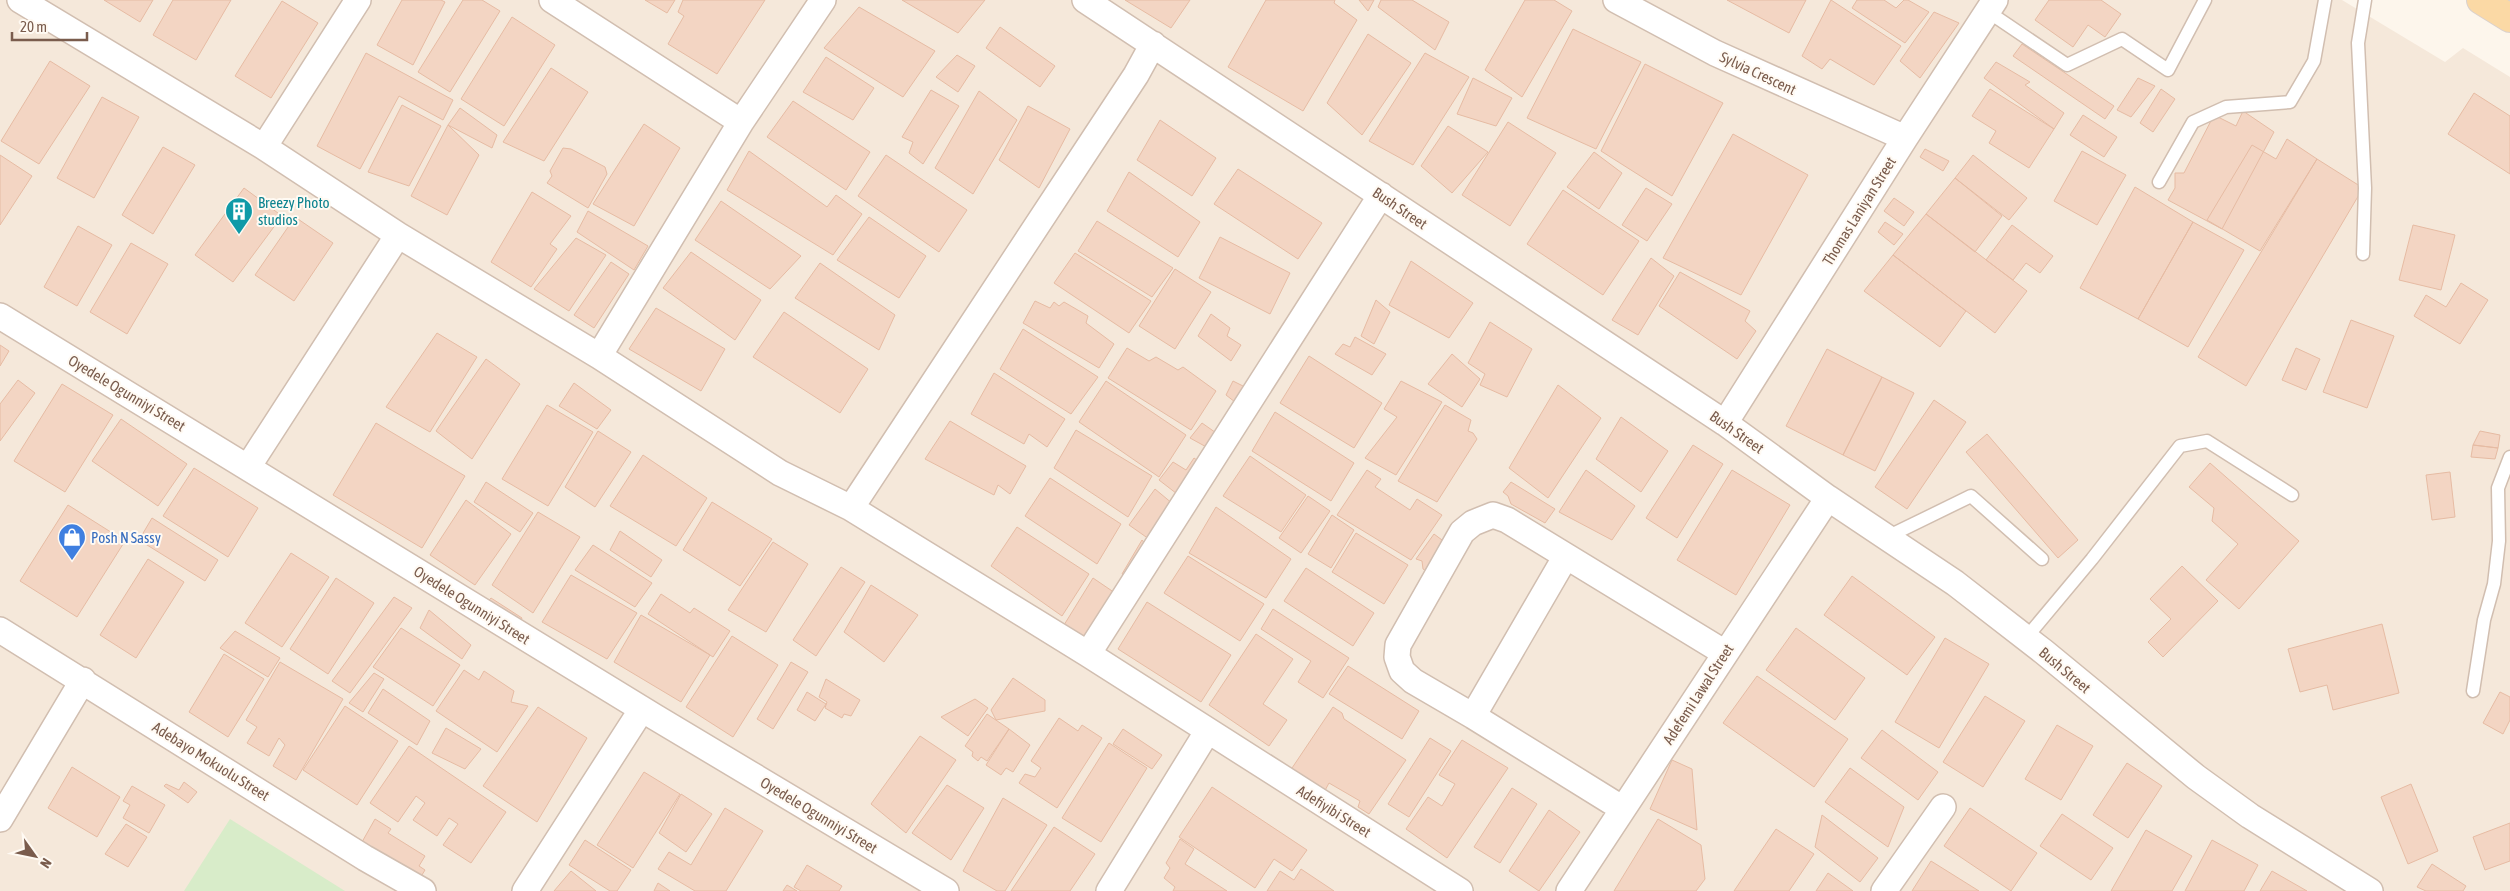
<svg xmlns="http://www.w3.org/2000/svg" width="2510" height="891" font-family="'Asap Condensed',sans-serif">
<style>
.residential{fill:#f5e8da}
.green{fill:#d8ecc9}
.building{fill:#f3d5c3;stroke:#e6bba3}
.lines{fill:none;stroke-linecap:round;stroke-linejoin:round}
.service-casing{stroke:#d1beb0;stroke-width:15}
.minor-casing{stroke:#d1beb0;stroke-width:28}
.primary-casing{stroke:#dad1cd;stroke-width:30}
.service{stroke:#fff;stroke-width:12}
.minor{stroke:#fff;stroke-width:25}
.primary{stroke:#fbd9a5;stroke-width:28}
.labels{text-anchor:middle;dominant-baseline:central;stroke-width:4;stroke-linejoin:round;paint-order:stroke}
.street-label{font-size:15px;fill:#7a5c4d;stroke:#fffaf3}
.culture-label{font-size:15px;fill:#0d838f;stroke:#fffaf3;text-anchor:start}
.shop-label{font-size:15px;fill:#366cbe;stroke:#fffaf3;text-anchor:start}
</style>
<rect width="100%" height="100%" fill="#fdf6ec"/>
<path class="residential" d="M0,0H2342L2445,62L2463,48L2510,77V891H0Z"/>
<path class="green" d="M230,819L345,891H184Z"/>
<path class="building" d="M104,0H153L140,22Z
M173,0H231L196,60L153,35Z
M402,0H441L445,2L413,65L377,45Z
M463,0H482L500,11L450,92L418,72Z
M645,0H675L667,13Z
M683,0H765L717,74L668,44L684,16L678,12Z
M902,0H985L958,33Z
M1125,0H1190L1171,28Z
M1266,0H1335L1334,3L1357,20L1303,111L1228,67Z
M1359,0H1374L1368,11Z
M1381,0H1412L1449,22L1435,50L1378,7Z
M1525,0H1554L1572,11L1522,97L1485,70Z
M1727,0H1806L1789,33Z
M1831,0L1901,46L1874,85L1830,59L1822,69L1802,56Z
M1857,0H1884L1896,8L1904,0H1908L1929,12L1905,43L1852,8Z
M2049,0H2101L2121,14L2105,37L2088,25L2073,47L2035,20Z
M282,1L318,23L271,98L235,76Z
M859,7L935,51L903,97L824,48Z
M1934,12L1959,23L1920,78L1900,61Z
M512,17L555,45L504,126L461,99Z
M1000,27L1055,66L1040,87L986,48Z
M1573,29L1641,62L1596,149L1527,118Z
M1368,34L1411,63L1362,135L1327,103Z
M2022,44L2114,106L2105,119L2013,56Z
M366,53L453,100L443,120L399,96L360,169L317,146Z
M1425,53L1469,77L1413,165L1369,141Z
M957,55L975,66L958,92L936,77Z
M826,57L874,88L853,120L803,92Z
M50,61L90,86L39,164L1,141Z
M1996,62L2030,82L2025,85L2064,113L2054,129L1984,78Z
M1645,64L1723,103L1672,196L1601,151Z
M551,68L588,92L544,161L503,142Z
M1473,78L1512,98L1496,126L1457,114Z
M2138,78L2155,86L2131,117L2117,110Z
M1990,89L2054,129L2029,168L1989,143L1996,131L1972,116Z
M2161,89L2175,99L2153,132L2140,123Z
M931,90L959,106L923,164L909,153L913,142L902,137Z
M979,91L1017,120L973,194L935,168Z
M2474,93L2510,116V174L2448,134Z
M102,97L139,117L94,198L57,178Z
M793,101L870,152L846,190L767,137Z
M402,105L441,126L409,186L368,172Z
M1028,106L1070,129L1039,188L999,160Z
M460,108L497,135L492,148L448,125Z
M2243,111L2274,132L2222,229L2168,200L2175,188V173H2184L2214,115L2236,126Z
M2083,115L2117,137L2104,157L2070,135Z
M1160,120L1216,158L1192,196L1137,160Z
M1508,122L1556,153L1510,226L1462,195Z
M644,124L680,148L634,226L593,204Z
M448,125L479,155L447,215L411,196Z
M1448,126L1488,152L1452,193L1421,166Z
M1733,134L1808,175L1741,295L1663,258Z
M2287,139L2317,159L2260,251L2207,220L2252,145L2276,159Z
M163,147L195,165L153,234L122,215Z
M563,148L571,149L605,167L607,174L588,208L547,183L552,176L550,171Z
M1925,149L1949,161L1943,171L1920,157Z
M749,151L827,207L836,195L862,214L833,255L727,190Z
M2082,151L2126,175L2097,225L2054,201Z
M1594,152L1622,173L1599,209L1567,187Z
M0,155L32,176L0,225Z
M886,155L967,210L939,252L858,196Z
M1973,155L2027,198L2009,220L1955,178Z
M2317,159L2363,188L2246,386L2198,357Z
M1238,169L1322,223L1298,259L1214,204Z
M1129,172L1200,222L1178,257L1107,211Z
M1955,178L2002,216L1975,252L1926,214Z
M2135,187L2193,222L2138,319L2080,288Z
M244,188L282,216L233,282L195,255Z
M1646,188L1672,204L1647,241L1622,225Z
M1563,190L1639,241L1603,295L1527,244Z
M532,192L571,216L550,244L557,249L531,287L491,262Z
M1894,198L1914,212L1904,226L1884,211Z
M721,201L801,256L770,289L695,240Z
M588,211L648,246L634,270L577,232Z
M1926,214L2027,291L1995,333L1893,255Z
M295,217L333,243L294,301L255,275Z
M869,217L926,256L899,298L837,260Z
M1097,221L1173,268L1152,297L1078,251Z
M1885,222L1903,234L1894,245L1878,232Z
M2193,222L2244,250L2188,347L2138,319Z
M2012,225L2053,256L2040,273L2026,263L2013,280L1986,260Z
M2413,225L2455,235L2441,290L2399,280Z
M78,226L112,245L77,306L44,287Z
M1220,237L1290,273L1270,314L1199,278Z
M576,238L606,255L569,311L534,289Z
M131,243L168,264L127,334L90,312Z
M691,252L761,300L735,340L663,288Z
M1075,253L1151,301L1129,333L1054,283Z
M1893,255L1966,311L1940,347L1864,291Z
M1651,258L1674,276L1638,335L1612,320Z
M1411,261L1473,303L1449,338L1389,305Z
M611,262L629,274L594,328L574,315Z
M820,263L895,315L879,350L795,298Z
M1175,269L1211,292L1175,349L1139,326Z
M1680,272L1750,311L1745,321L1756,331L1737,359L1659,306Z
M2461,283L2488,300L2460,344L2414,316L2426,295L2446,307Z
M1376,300L1390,312L1374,344L1361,336Z
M1035,301L1050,308L1054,302L1059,306L1064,302L1088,316L1086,323L1114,344L1099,368L1023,323Z
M656,308L725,349L701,391L629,349Z
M784,312L868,369L840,413L753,357Z
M1211,314L1230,328L1227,336L1241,345L1231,361L1198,336Z
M2351,320L2394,336L2367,408L2323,392Z
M1490,322L1532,349L1507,397L1480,385L1485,374L1468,363Z
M1023,329L1098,377L1071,414L1000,369Z
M437,333L477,357L430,432L386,407Z
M1355,337L1386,354L1372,375L1335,354L1343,344L1350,347Z
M0,345L9,351L0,366Z
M1127,348L1149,361L1156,357L1178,370L1183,367L1216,391L1191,430L1108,378Z
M2296,348L2320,359L2306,390L2282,380Z
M1827,349L1882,377L1843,455L1786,426Z
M1452,354L1480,379L1462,407L1428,384Z
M1309,356L1382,403L1354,448L1280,403Z
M486,359L520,384L472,459L436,431Z
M994,373L1065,419L1047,447L1029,434L1024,444L971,414Z
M1882,377L1914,393L1875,471L1843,455Z
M18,380L35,393L0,441V404Z
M1106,381L1186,435L1159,477L1079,422Z
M1233,381L1247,388L1235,402L1226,395Z
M1401,381L1442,402L1396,475L1365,458L1397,417L1384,409Z
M574,383L611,410L597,429L559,406Z
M62,384L113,415L65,492L14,461Z
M1558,385L1601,418L1548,498L1509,468Z
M1934,400L1966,422L1907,509L1875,487Z
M547,405L593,432L548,506L502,479Z
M1445,405L1471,420L1468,431L1473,433L1477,439L1437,502L1398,481Z
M1275,412L1354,463L1331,501L1252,451Z
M1621,417L1668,451L1641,492L1596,459Z
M121,419L187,464L158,506L92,461Z
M950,421L1026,466L1010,494L998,485L994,495L925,459Z
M376,423L465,476L422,548L333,495Z
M1202,423L1219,435L1210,449L1190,438Z
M1076,430L1152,476L1128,517L1054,468Z
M598,431L631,452L595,507L565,487Z
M2480,431L2500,435L2498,448L2473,445Z
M1987,434L2078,540L2058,558L1966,452Z
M1693,445L1723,464L1677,538L1646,518Z
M2473,445L2498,448L2495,459L2471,457Z
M643,455L707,498L676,546L610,506Z
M1250,456L1306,495L1281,532L1223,496Z
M1194,458L1201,463L1181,497L1159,480L1173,462L1186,470Z
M2210,463L2299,541L2239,609L2206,580L2238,544L2212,521L2214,508L2189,487Z
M194,468L258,508L228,557L163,516Z
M1367,470L1381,479L1375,487L1410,510L1417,499L1442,515L1411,560L1337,515Z
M1586,470L1635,506L1612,540L1559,512Z
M1732,470L1790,505L1736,595L1677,560Z
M2450,472L2455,517L2432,520L2426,475Z
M1050,478L1121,524L1097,564L1025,516Z
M486,482L533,513L520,532L474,502Z
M1511,482L1555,509L1545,523L1511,504L1508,496L1503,492Z
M1155,489L1173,504L1149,539L1129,525Z
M1308,496L1330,511L1301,553L1279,538Z
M466,500L511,534L475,585L430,555Z
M712,502L772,539L740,586L683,550Z
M68,505L125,541L77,617L20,581Z
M1216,507L1291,559L1266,598L1189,553Z
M538,512L580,537L533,613L492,585Z
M1332,515L1354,530L1331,568L1308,554Z
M152,518L218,560L205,581L139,540Z
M1017,527L1089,574L1062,616L991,566Z
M620,531L662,560L651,577L610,550Z
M1356,533L1408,565L1384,604L1332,572Z
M1434,534L1446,543L1434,576L1423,569L1422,561L1416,559Z
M1142,540L1147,546L1127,578L1122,574Z
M773,542L808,564L766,632L728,610Z
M593,545L652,583L635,607L575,570Z
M291,553L329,577L282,647L245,623Z
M1188,556L1264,604L1240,641L1164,593Z
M148,559L184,582L136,658L100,635Z
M2182,566L2218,601L2163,657L2148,642L2171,619L2150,599Z
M841,567L865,582L816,656L793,640Z
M1306,568L1374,613L1353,646L1284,601Z
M571,575L637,613L607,659L542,622Z
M1852,576L1935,637L1907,675L1824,615Z
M336,578L374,603L328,674L290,649Z
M1093,578L1118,595L1086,638L1064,625Z
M871,585L918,615L884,662L844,632Z
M661,594L690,613L694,608L730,631L713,657L648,614Z
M394,597L412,608L350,693L332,681Z
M491,598L522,618L517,628L483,607Z
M1147,602L1231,655L1201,702L1118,649Z
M1273,609L1349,658L1323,698L1298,682L1311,661L1261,629Z
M429,610L471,645L462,659L420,628Z
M641,615L710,655L681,702L614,662Z
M2382,624L2399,693L2333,710L2327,685L2300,692L2288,649Z
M401,628L460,665L433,706L373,667Z
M1796,628L1865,678L1835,720L1766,670Z
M235,631L280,658L268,677L220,648Z
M1256,634L1293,659L1263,704L1287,720L1269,746L1209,705Z
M732,636L778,665L733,737L686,707Z
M1945,638L1989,664L1939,748L1895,722Z
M224,654L264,679L228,737L189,712Z
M280,662L343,699L296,780L273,766L285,745L279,738L269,756L247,743L257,727L246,720Z
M791,662L808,672L773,729L757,719Z
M1348,666L1419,711L1402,739L1329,694Z
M464,670L479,680L484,671L514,691L511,702L528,706L497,752L436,711Z
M374,673L384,679L363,712L349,703Z
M1757,676L1848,739L1814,787L1723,723Z
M1013,678L1045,700V711L996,720L991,710Z
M826,679L860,700L851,716L844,714L842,718L825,708L827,702L819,697Z
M383,689L430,721L417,745L368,713Z
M807,692L826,704L815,721L797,710Z
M2500,692L2510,697V720L2503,734L2483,723Z
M1985,696L2025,721L1983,787L1943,762Z
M975,699L988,708L968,736L941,717Z
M345,706L398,741L357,805L303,770Z
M538,707L587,738L537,822L483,786Z
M1333,707L1342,713L1344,719L1406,760L1369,814L1358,807L1360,801L1329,783L1322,796L1288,774Z
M987,714L1009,729L987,761L981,757L978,761L972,756L973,752L965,746Z
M1059,718L1078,731L1082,725L1102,738L1057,808L1019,783L1025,774L1035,777L1041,768L1031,761Z
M2057,725L2093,746L2061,800L2025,779Z
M446,728L481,749L465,769L432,753Z
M1009,729L1030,745L1013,772L1006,768L1001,775L986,765Z
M1123,729L1162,755L1152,769L1113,744Z
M1882,730L1938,772L1918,800L1861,758Z
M920,736L956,760L906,833L871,804Z
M1430,738L1451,751L1409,817L1388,804Z
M1462,740L1508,768L1447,858L1406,829L1428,797L1442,806L1455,784L1439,775Z
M1109,743L1147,768L1101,842L1062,818Z
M409,746L506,812L471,863L443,845L458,824L449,818L437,836L413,820L425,803L416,796L398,822L370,803Z
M1672,760L1692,769L1697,830L1650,809Z
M2127,763L2162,786L2128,838L2093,815Z
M72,767L120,797L97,837L48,808Z
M1850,768L1904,807L1888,847L1825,802Z
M644,772L680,794L633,868L597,845Z
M184,782L197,792L188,803L164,786L166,784L179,790Z
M2411,784L2438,851L2408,864L2381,797Z
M947,785L984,808L951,860L912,833Z
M132,786L165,805L149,833L123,818L130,805L123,801Z
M1212,787L1307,850L1292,871L1274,859L1255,888L1179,837Z
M1512,788L1537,804L1500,863L1474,847Z
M681,794L712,814L686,852L659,833Z
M1003,798L1047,825L1005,891H997L963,871Z
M725,808L763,831L726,891H695L658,869L669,852L691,865Z
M1970,808L2037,853L2011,891L1944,846Z
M1549,810L1580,832L1539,891L1509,871Z
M2062,814L2113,848L2091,880L2040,846Z
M1822,815L1878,858L1860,882L1815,847Z
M375,819L391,829L388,833L425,856L419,866L425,870L417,883L362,842Z
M1658,819L1701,845L1705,879L1696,891H1614Z
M2510,823V861L2485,870L2473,837Z
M126,824L147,837L128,867L105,854Z
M1054,827L1095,854L1070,891H1011Z
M1776,829L1814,854L1789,891H1734Z
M2146,830L2192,856L2172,891H2111Z
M1180,839L1194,849L1185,864L1227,891H1173L1175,887L1164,878L1170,868L1166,863Z
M585,840L631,870L617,891H610L569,865Z
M2212,840L2258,865L2244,891H2185Z
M1931,861L1979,891H1912Z
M2432,864L2466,886L2463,891H2426L2417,887Z
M807,865L842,886L839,891H801L794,887Z
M1301,869L1334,891H1267L1280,871L1294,880Z
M571,871L596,891H554Z
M2272,871L2307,891H2260Z
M1828,873L1853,891H1816Z
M658,883L670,891H654Z
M787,885L797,891H783Z"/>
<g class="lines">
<g class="service-casing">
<path id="service" d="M1987,11L2067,65L2122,39L2168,70L2205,0
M2159,182L2193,122L2226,107L2290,102L2314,61L2325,0
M2363,254L2365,188L2358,43L2365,0
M1887,537L1971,496L2042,559
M2026,638L2092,559L2180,446L2207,441L2292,495
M2473,691L2484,620L2494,584L2499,541L2498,488L2510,457"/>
</g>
<g class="minor-casing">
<path id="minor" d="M20,0L264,147L398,235L599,356L780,473L851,508L1088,654L1460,891
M552,0L741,122
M1085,0L1725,423L1828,498L1955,583L2044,652L2196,777L2250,816L2370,891
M1616,0L1715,53L1905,138
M264,147L358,0
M0,316L655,717L946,891
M599,356L741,122L823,0
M1725,423L1905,138L1995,0
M248,467L398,235
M851,508L1136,75L1153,44
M0,630L365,858L423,891
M1088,654L1381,195
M1473,716L1566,556
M1623,809L1473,716L1413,681L1402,671L1397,657L1398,645L1462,532L1473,523L1493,515L1507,520L1725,653
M0,819L83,680
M525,891L642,709
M1109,891L1207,732
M1569,891L1828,498
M1884,891L1943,807"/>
</g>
<g class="primary-casing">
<path id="primary" d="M2481,0L2510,18"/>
</g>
<use href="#service" class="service"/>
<use href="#minor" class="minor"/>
<use href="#primary" class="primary"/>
</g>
<defs>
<g id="building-pin" transform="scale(1.4375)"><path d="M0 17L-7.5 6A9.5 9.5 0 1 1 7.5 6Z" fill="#0f9aa8" stroke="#fffaf3"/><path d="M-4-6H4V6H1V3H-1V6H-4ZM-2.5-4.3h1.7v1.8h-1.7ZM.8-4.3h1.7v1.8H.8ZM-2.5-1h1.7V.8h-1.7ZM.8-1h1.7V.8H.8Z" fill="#fff"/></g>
<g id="shop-pin" transform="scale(1.4375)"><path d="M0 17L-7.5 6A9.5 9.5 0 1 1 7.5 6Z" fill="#3f7fe0" stroke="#fffaf3"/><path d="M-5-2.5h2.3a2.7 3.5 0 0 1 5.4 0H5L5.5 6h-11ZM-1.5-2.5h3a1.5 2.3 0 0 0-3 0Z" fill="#fff"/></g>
</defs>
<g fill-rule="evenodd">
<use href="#building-pin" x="239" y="211"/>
<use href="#shop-pin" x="72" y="537"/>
</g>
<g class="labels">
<g class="street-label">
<text transform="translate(1758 73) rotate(25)">Sylvia Crescent</text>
<text transform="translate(1400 208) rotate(34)">Bush Street</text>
<text transform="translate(1859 211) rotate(-58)">Thomas Laniyan Street</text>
<text transform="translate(127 393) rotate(31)">Oyedele Ogunniyi Street</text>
<text transform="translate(1737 432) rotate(35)">Bush Street</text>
<text transform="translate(472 605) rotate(32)">Oyedele Ogunniyi Street</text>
<text transform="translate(2065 670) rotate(40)">Bush Street</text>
<text transform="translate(1698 694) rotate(-57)">Adefemi Lawal Street</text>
<text transform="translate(211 761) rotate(32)">Adebayo Mokuolu Street</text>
<text transform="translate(1334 811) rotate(32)">Adefiyibi Street</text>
<text transform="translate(819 815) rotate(31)">Oyedele Ogunniyi Street</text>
</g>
<g class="culture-label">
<text x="258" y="202">Breezy Photo<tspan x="258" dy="17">studios</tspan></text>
</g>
<g class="shop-label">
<text x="91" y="537">Posh N Sassy</text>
</g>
</g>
<g transform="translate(35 856) rotate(123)" stroke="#fffaf3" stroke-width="4" paint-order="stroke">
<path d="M0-4L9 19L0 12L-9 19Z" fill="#7a5c4d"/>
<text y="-8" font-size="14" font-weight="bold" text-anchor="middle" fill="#7a5c4d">N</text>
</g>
<path d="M12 32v8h75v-8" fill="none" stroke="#7a5c4d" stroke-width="2.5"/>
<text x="20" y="32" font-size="15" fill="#7a5c4d" stroke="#fffaf3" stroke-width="4" paint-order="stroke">20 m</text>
</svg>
